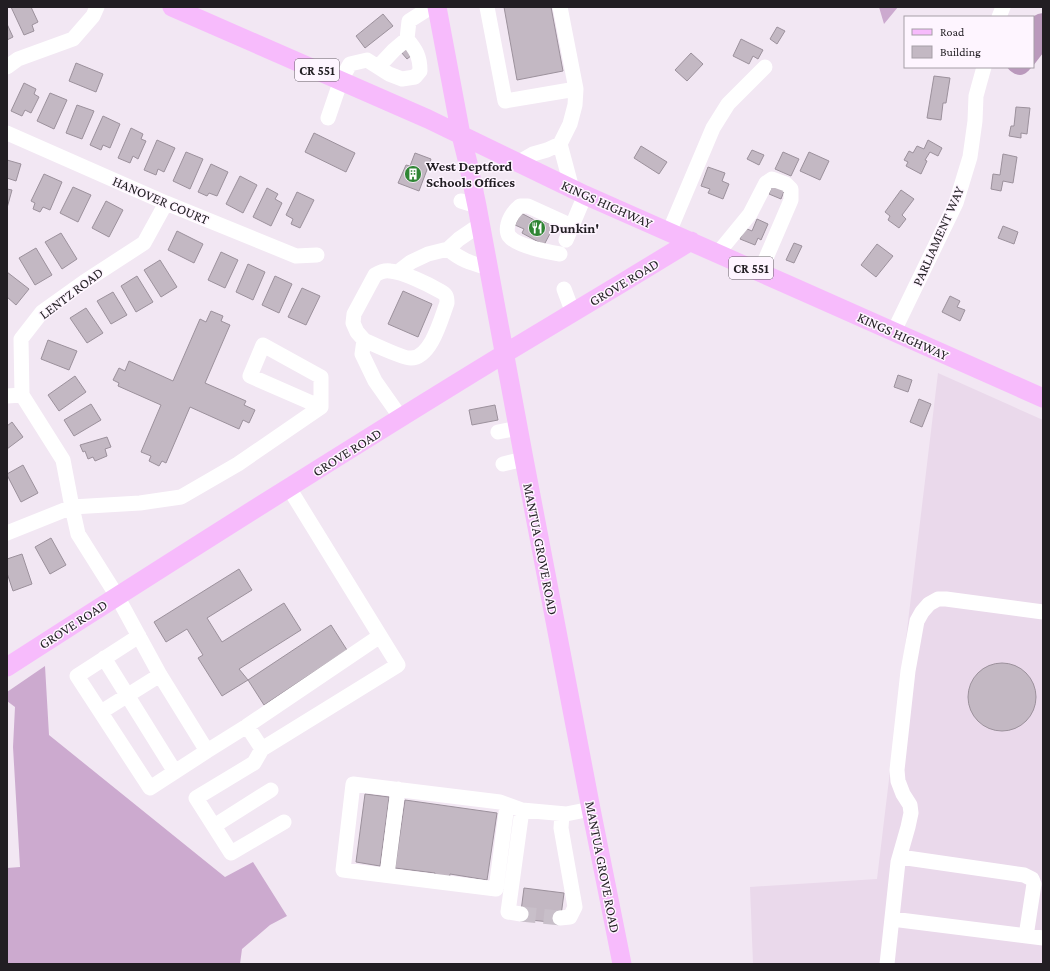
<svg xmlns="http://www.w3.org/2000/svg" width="1050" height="971" font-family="'Crimson Pro',serif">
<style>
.built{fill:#ead9eb}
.forest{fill:#ccaacf}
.water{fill:#ba99bc}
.building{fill:#c3b8c3;stroke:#9c919c}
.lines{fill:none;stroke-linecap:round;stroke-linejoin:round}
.minor-tunnel{stroke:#c8bfc9;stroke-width:15;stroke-dasharray:15 8;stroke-linecap:butt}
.minor{stroke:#fff;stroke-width:15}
.major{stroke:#f7bbfc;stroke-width:19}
.labels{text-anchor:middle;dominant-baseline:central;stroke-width:3;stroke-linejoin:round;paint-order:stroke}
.shield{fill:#fef5ff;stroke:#645e65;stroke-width:1}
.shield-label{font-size:13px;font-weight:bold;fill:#221e23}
.poi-label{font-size:14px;font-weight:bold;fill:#221e23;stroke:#fef5ff;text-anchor:start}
.street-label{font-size:14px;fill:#221e23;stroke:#fef5ff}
</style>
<rect width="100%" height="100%" fill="#f2e7f3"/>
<path class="built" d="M938,373L1043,420V964H753L750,887L877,879Z"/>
<path class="forest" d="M879,7H898L884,24Z
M45,666L49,735L225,877L253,862L287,916L270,925L242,949L240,964H7V868L20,867L13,747L15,707L7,701V692Z"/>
<path class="water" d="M1043,13V53L1033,66V17H1032L1038,14Z
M1007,67H1032C1030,69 1027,73 1024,74C1018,77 1010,72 1007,67Z"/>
<path class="building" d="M11,7H31L38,22L32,25L34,31L24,35Z
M504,7H551L563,71L517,80Z
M383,14L393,26L365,48L356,36Z
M7,24L13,37L7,40Z
M777,27L785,31L777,44L770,39Z
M741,39L763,50L758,59L753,56L749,64L733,56Z
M410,44L416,52L407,59L401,52Z
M691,53L703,64L687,81L675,70Z
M76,63L103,74L96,92L69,81Z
M934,76L950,78L946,103H943L941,120L927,118Z
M24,83L36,89L34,94L39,97L31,113L25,110L22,116L11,111Z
M50,93L67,100L54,129L37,121Z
M77,105L94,111L82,139L66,133Z
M1016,107L1030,108L1027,134L1021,133V138L1009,136L1011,126H1014Z
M103,116L120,124L110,148L103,145L101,150L90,145Z
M131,128L143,134L141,139L146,141L138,159L133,156L130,163L118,158Z
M314,133L355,153L346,172L305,152Z
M157,140L175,148L164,172L158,169L156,175L144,170Z
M928,140L942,148L938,156L930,152L925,160L927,161L921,174L906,166L908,162L904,160L909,151L913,153L917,146L924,149Z
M641,146L667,162L659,174L634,158Z
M752,150L764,155L759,165L747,159Z
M186,152L203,159L190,189L173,181Z
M783,152L799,159L791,176L775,169Z
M809,152L829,161L820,180L800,171Z
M415,153L431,159L419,191L398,183L406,165L410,166Z
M1003,154L1017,157L1013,183L1003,181L1001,191L991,189L993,174L1000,175Z
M7,160L21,164L16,181L7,178Z
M211,164L228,172L217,196L209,193L207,196L198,192Z
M708,167L725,173L722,181L729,184L723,199L708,193L710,189L701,186Z
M44,174L62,182L50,210L43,207L40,212L33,209L35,203L31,201Z
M240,176L257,185L243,213L226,204Z
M773,184L785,189L781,199L769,194Z
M73,187L91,195L78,222L60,213Z
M267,188L278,194L275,199L282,203L271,226L253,217Z
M7,189L12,190L7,208Z
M901,190L914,199L902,215L906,219L899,228L888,220L890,216L885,212Z
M297,192L314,200L300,228L291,224L293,219L286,215Z
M106,201L123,210L109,237L92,228Z
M521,213L540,223L541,220L554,226L544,245L522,233L524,229L515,225Z
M757,219L768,224L761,240L758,238L755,245L740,239L745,228L752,231Z
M1003,226L1018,232L1014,244L998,238Z
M177,231L203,244L194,263L168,250Z
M61,233L77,259L62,269L45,242Z
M794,243L802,246L794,263L786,260Z
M877,244L893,256L876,277L861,265Z
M36,248L52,275L35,285L19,258Z
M221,252L238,260L225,288L208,280Z
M160,260L177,287L161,297L144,270Z
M248,264L265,272L253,300L236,292Z
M7,272L29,289L16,305L7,297Z
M137,276L153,302L136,312L121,286Z
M275,276L292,284L279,313L262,305Z
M302,288L320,296L306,325L288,317Z
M403,291L432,304L418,337L388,324Z
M113,292L127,315L111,324L97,301Z
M950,296L960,301L957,307L965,310L960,321L942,312Z
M86,308L103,333L87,343L70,318Z
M211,311L223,316L221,321L230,325L205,383L246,401L244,405L255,410L249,423L243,420L239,429L190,407L166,463L162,461L159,466L149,461L151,456L141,452L161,405L118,386L119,383L113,380L119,368L125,371L129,361L173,381L200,319L206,322Z
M48,340L77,351L69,370L41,359Z
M898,375L912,380L908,392L894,387Z
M75,376L86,392L59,411L48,395Z
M919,399L931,404L922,427L910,422Z
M91,404L101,420L74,436L64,420Z
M495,405L498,420L472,425L469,410Z
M12,422L23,437L7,449V426Z
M107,437L111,447L105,449L107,456L95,461L93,457L88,459L85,451L83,452L80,445Z
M23,465L38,493L21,502L7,475V474Z
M51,538L66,565L50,574L35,547Z
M22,554L32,584L13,591L7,573V559Z
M239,569L252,590L207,618L222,642L284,603L301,630L239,669L248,680L222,696L198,658L203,655L187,629L166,642L154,622Z
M331,625L347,650L264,705L248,680Z
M968 697a34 34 0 1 1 68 0a34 34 0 1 1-68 0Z
M365,794L389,797L380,866L356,862Z
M405,800L497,813L487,880L450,874L448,886L433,884L435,873L395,868Z
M524,888L564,893L560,923L520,919Z"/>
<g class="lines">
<path class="minor-tunnel" d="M521,914L560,918"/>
<path class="minor" d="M487,7L505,101L576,89
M999,17L1003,7
M7,67L18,59L73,39L93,16L97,7
M378,67L389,74L402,79L415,77L420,71C420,56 416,50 407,39
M328,118L341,80L350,64L367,60L378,67L394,50L407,39L409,21L431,7
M7,133L166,203L296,256L317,255
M560,144L572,189
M519,162L533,154L547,150L560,144L570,124L575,105L576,89L560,7
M461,201L477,206
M166,203L144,243L84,282L42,312L21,339L22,395L63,460L72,507L78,534L117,596L160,675L207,751L247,726L262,749L398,665L289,488
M481,224L459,239L448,249C462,261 471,263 489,268
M669,232L713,128L728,104L765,67
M566,240L585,195
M718,253L750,214L766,183L772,179L786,184L791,189V200L760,272
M560,254C548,252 516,246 509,236C507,233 507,228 508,224C510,216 514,211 520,206H528L572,226
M398,272L411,262L428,254L448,249
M564,289L573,313
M894,331L956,203L970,157L975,121L976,96L979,85L984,67
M364,340L357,332L353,323L354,314L375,275C380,272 384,270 390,271C403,272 428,284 440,291C446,294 447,296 447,303C441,319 431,358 411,358C404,359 373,344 364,340L362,354L375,381L401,418
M7,396L22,395
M498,432L518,428
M503,464L524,459
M7,533L72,507L140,503L181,497L238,464L321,407V377L263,345L250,376L321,407
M139,636L77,676L150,788L207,751
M104,658L175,772
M101,712L160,675
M247,726L380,636
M262,749L254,763L196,798L231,853L284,822
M507,805L496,889L343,870L353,784L500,802L522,810L566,814L591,809
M214,826L271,790
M900,857L1024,875L1032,879L1034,884L1026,936
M387,875L398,789
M521,914L508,912L522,810
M560,918L570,917L575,907L561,828L562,814
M892,919L1043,938
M887,964L898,862L908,827L911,813L910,805L903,794L898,781L897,770L908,671L917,621L922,612L929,604L938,599H946L1043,612"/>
<path class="major" d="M172,7L428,119L585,195L784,283L1043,398
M437,7L461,135L468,163L477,206L524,459L591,809L622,964
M7,667C172,561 337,456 504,354C566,317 629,279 691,241"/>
</g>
<defs>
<g id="building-disc" transform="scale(0.9)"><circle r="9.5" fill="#2f8534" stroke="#fef5ff"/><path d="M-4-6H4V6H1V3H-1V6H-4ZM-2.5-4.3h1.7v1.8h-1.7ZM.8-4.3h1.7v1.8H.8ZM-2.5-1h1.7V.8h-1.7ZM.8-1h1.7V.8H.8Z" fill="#fff"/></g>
<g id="restaurant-disc" transform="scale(0.9)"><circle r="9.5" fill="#2f8534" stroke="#fef5ff"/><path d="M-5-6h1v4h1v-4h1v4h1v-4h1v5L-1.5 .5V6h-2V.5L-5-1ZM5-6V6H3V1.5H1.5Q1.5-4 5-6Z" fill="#fff"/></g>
</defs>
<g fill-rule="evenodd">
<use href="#building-disc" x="413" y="174"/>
<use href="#restaurant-disc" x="537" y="228"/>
</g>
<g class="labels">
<g class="shield">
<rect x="295" y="59" width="44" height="22" rx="3"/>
<rect x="729" y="257" width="44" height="22" rx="3"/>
</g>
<g class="shield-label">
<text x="317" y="70">CR 551</text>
<text x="751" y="268">CR 551</text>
</g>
<g class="poi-label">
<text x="426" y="166">West Deptford<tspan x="426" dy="16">Schools Offices</tspan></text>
<text x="550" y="228">Dunkin'</text>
</g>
<g class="street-label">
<text transform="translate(161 200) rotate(23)">HANOVER COURT</text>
<text transform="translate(607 204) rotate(24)">KINGS HIGHWAY</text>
<text transform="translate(938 236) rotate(-66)">PARLIAMENT WAY</text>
<text transform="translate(624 282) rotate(-31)">GROVE ROAD</text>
<text transform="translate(71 293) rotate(-37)">LENTZ ROAD</text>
<text transform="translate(903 336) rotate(24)">KINGS HIGHWAY</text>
<text transform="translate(347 452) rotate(-32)">GROVE ROAD</text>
<text transform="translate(541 549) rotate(79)">MANTUA GROVE ROAD</text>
<text transform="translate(73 624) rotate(-33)">GROVE ROAD</text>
<text transform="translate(603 867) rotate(79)">MANTUA GROVE ROAD</text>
</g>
</g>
<rect width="1050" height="971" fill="none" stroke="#221e23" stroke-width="16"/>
<rect x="904" y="16" width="130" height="52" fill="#fef5ff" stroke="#a69fa7"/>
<rect x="912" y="29" width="20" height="6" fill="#f7bbfc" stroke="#a69fa7"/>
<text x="940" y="36" font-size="12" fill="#221e23">Road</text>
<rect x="912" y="46" width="20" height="12" fill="#c3b8c3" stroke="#a69fa7"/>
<text x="940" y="56" font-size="12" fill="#221e23">Building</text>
</svg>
